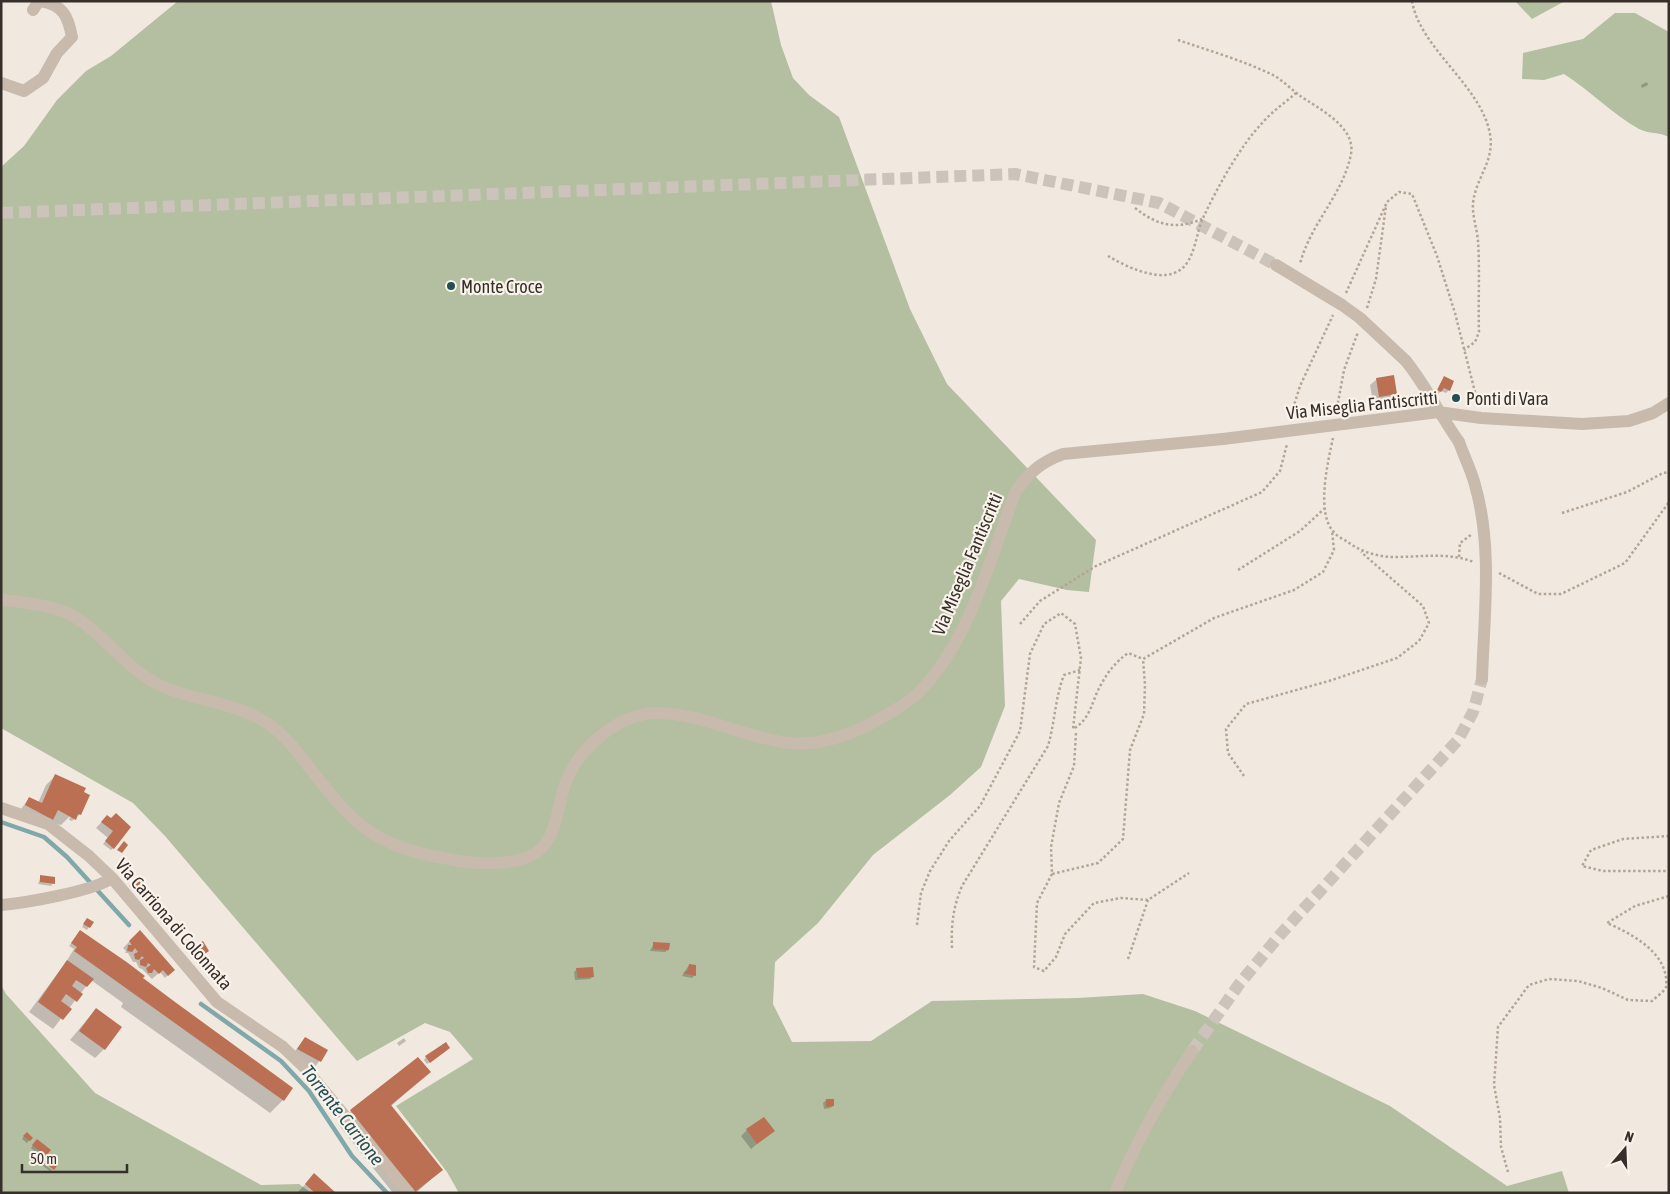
<svg xmlns="http://www.w3.org/2000/svg" width="1670" height="1194" font-family="'Asap Condensed',sans-serif">
<style>
.green{fill:#b3bfa0}
.shadow{fill:#0003}
.lines{fill:none;stroke-linecap:round;stroke-linejoin:round}
.stream{stroke:#80a8ab;stroke-width:4.5}
.building{fill:#bb7053}
.minor-tunnel{stroke:#ccc4bb;stroke-width:12;stroke-dasharray:12 6;stroke-linecap:butt}
.path{stroke:#b4a496;stroke-width:2.5;stroke-dasharray:2.5 2.5;stroke-linecap:butt}
.minor{stroke:#c8baac;stroke-width:12}
.minor-bridge{stroke:#c8baac;stroke-width:12}
.poi-dot{fill:#234f55;stroke:#f9f3eb;stroke-width:2}
.labels{text-anchor:middle;dominant-baseline:central;stroke-width:4.5;stroke-linejoin:round;paint-order:stroke}
.poi-label{font-size:18px;fill:#372f2a;stroke:#f9f3eb;text-anchor:start}
.street-label{font-size:18px;fill:#372f2a;stroke:#f9f3eb}
.water-label{font-size:19px;font-style:italic;fill:#234f55;stroke:#f9f3eb}
</style>
<rect width="100%" height="100%" fill="#f1e9df"/>
<path class="green" d="M178,1H771L781,45L793,78L809,95L839,117L910,309L947,384L1096,540L1089,592L1067,590L1019,579L1001,601L1005,706L981,767L950,795L873,855L818,923L775,962L773,1004L792,1042L871,1041L932,1001L1078,998L1143,994L1195,1011L1390,1106L1507,1186L1562,1171L1569,1193H459L447,1172L396,1106L473,1059L450,1032L425,1023L357,1061L165,836L133,803L1,728V167L24,146L57,100L86,71L111,56Z
M1515,1H1565L1532,19Z
M1615,13H1635L1669,32V137C1659,132 1649,134 1639,129C1612,114 1591,91 1564,74L1544,80L1522,79L1523,53L1583,39Z
M1,985L6,994L95,1093L261,1185L299,1184L311,1193H1Z"/>
<path class="shadow" d="M1647,82L1648,85L1642,88L1641,85Z
M1444,378L1449,390L1446,393L1441,391L1438,394L1436,393Z
M1377,379L1395,394L1389,400L1373,402L1370,385Z
M55,776L79,798L80,814L77,817L72,821L69,820L71,815L61,825L19,812L29,798L38,803L46,785Z
M116,815L114,848L111,850L103,844L108,838L96,828L107,816L111,820Z
M41,876L53,883L51,886L38,884Z
M136,879L139,883L133,889L129,886Z
M85,922L89,927L87,930L82,927Z
M140,931L173,970L165,978L160,972L152,979L142,969L139,968L136,962H133L128,953H125L126,951L123,948Z
M78,934L139,983L283,1100L270,1113L121,1007L123,1003L91,980L53,1029L29,1012L66,962L74,949L69,946Z
M654,943L668,950L665,952L650,951Z
M196,947L205,953L198,957L193,949Z
M689,965L695,966L694,976L692,978L682,976Z
M577,969L593,976L590,979L575,980L574,972Z
M96,1009L104,1049L95,1058L70,1040Z
M305,1038L327,1051L314,1068L292,1055Z
M404,1038L406,1041L399,1046L397,1043Z
M446,1051L427,1064L424,1060L426,1057Z
M418,1059L429,1072L390,1107L441,1170L416,1193H393L338,1124L351,1111Z
M826,1100L833,1106L830,1108L824,1109L823,1103Z
M747,1130L763,1139L751,1149L741,1136Z
M24,1136L31,1138L27,1143L22,1139Z
M34,1143L45,1155L43,1158L31,1148Z
M44,1164L52,1170L50,1171L43,1166Z
M314,1175L334,1193H297Z"/>
<g class="lines">
<path class="stream" d="M1,822L44,837L67,857L129,925
M201,1004L281,1061L309,1091L352,1156L387,1193"/>
</g>
<path class="building" d="M1394,375L1397,394L1379,397L1376,378Z
M1444,376L1454,381L1450,391L1444,388L1441,392L1437,390Z
M55,774L86,788L84,792L90,795L81,815L78,814L76,820L58,810L53,820L25,805L29,797L42,803Z
M116,813L131,827L114,849L105,841L113,831L101,822L107,815L111,818Z
M124,841L128,845L122,853L117,850Z
M40,875L55,877V884L40,882Z
M136,877L141,883L136,888L131,882Z
M87,918L94,922L90,928L83,924Z
M80,930L128,963L145,976L143,978L175,1002L293,1088L284,1101L74,951L77,947L71,943Z
M140,930L175,970L168,976L163,970L159,974L154,969L152,973H148L146,968L151,965L148,963L146,967L140,965V960L144,958L142,956L139,960L135,959L134,954L138,952L135,948L132,952L127,951L128,945H132L129,941Z
M203,941L209,951L202,956L195,946Z
M653,942L670,943L669,950L653,949Z
M67,960L94,979L87,987L76,980L72,986L83,994L77,1002L66,994L61,1001L72,1009L63,1020L38,1002Z
M689,964L696,965V976L683,973L688,970Z
M593,967L594,977L578,978L576,968Z
M96,1008L122,1027L105,1050L79,1031Z
M305,1037L328,1050L321,1062L297,1049Z
M446,1042L450,1048L430,1063L425,1056Z
M418,1057L431,1072L391,1105L443,1170L415,1192L350,1110Z
M826,1099H834V1106L826,1107Z
M764,1117L775,1131L757,1144L746,1129Z
M27,1132L33,1138L30,1141L23,1136Z
M37,1139L51,1150L46,1156L32,1145Z
M48,1159L57,1166L54,1170L45,1163Z
M314,1173L336,1193H315L305,1184Z"/>
<g class="lines">
<path class="minor-tunnel" d="M1,213L1015,174L1159,203L1276,265
M1192,1051L1240,983L1279,936L1458,740L1473,712L1482,679"/>
<path class="path" d="M1412,1C1420,49 1481,85 1490,134C1495,161 1476,177 1473,203C1472,215 1477,229 1478,241C1480,271 1478,302 1479,332L1475,342L1464,350
M1178,40C1210,51 1245,61 1275,76C1283,81 1291,89 1299,95C1317,108 1356,126 1351,154C1343,195 1310,224 1300,264
M1135,208C1158,226 1176,230 1202,219
M1108,256C1125,266 1161,284 1180,270C1195,260 1196,233 1203,218C1218,186 1240,146 1264,121C1274,110 1286,102 1296,93
M1346,293L1387,202L1399,192L1412,194L1437,256L1455,313L1478,404
M1367,308L1376,279L1386,206
M1336,413L1344,370L1358,332
M1290,418L1300,386L1333,315
M1333,438C1328,461 1316,512 1333,531C1336,536 1343,539 1348,542C1361,552 1378,557 1395,557C1422,557 1447,552 1474,562
M1562,513L1627,492L1663,473L1669,472
M1459,557L1460,543L1472,534
M1238,570L1300,531L1324,509
M1499,573L1538,594H1561L1625,563L1669,502
M1020,624L1040,601L1096,566L1262,492L1280,471L1287,444
M1076,733L1074,766L1059,803L1051,847L1052,874L1098,863L1123,839L1130,750L1144,714L1145,685L1143,659L1214,618L1294,590L1323,572L1334,550L1332,531
M1244,776L1228,753L1226,729L1246,704L1329,681L1397,658L1419,641L1429,623L1423,606L1361,552
M1669,836L1623,839L1591,850L1582,866L1603,871H1669
M1052,874L1037,903L1034,967L1044,971L1056,957L1065,934L1094,903L1121,898L1148,900L1189,873
M917,925L921,893L930,871L949,841L980,806L1020,731L1030,654L1044,624L1061,613L1075,624L1081,658L1073,729C1092,718 1091,701 1102,683C1109,670 1116,662 1128,653L1143,659
M952,948C951,926 953,907 962,886L1048,746C1055,722 1055,698 1064,675L1080,670
M1128,959L1148,900
M1508,1172L1501,1147L1500,1118L1494,1085L1498,1027L1529,985L1549,979L1578,981L1602,988L1628,1000L1652,1001C1656,997 1664,992 1666,987C1670,953 1630,933 1607,923L1635,906L1669,896"/>
<path class="minor" d="M33,10L39,1
M1,83L24,91L43,78L57,53L72,37C68,16 63,5 41,1
M1406,361C1426,386 1440,415 1459,442
M1367,421L1438,412L1481,418L1582,424L1629,421L1653,413L1669,403
M1,599C26,604 56,604 78,619C110,640 128,672 166,688C199,701 236,703 267,723C285,735 299,754 312,771C350,819 371,844 433,856C444,858 455,861 466,862C487,864 519,865 537,852C559,836 557,802 567,779C581,746 621,712 659,713C704,714 745,738 789,743C815,746 843,737 866,726C883,717 908,704 921,690C971,637 990,559 1015,493C1028,473 1041,462 1063,454L1223,439
M1,808L48,824L89,856L112,878L217,1002L283,1047L305,1068L409,1193
M1,905C25,903 94,891 112,878
M1115,1193C1135,1143 1162,1096 1192,1051"/>
<path class="minor-bridge" d="M1276,265L1342,305L1360,318L1406,361
M1223,439L1367,421
M1459,442C1464,456 1471,470 1475,485C1493,547 1484,615 1482,679"/>
</g>
<g class="poi-dot">
<circle cx="451" cy="286" r="5"/>
<circle cx="1456" cy="398" r="5"/>
</g>
<g class="labels">
<g class="poi-label">
<text x="461" y="286">Monte Croce</text>
<text x="1466" y="398">Ponti di Vara</text>
</g>
<g class="street-label">
<text transform="translate(1362 405) rotate(-6)">Via Miseglia Fantiscritti</text>
<text transform="translate(967 564) rotate(-67)">Via Miseglia Fantiscritti</text>
<text transform="translate(174 924) rotate(49)">Via Carriona di Colonnata</text>
</g>
<g class="water-label">
<text transform="translate(343 1115) rotate(52)">Torrente Carrione</text>
</g>
</g>
<rect width="1670" height="1194" fill="none" stroke="#372f2a" stroke-width="5"/>
<g transform="translate(1625 1149) rotate(19)" stroke="#f9f3eb" stroke-width="4" paint-order="stroke">
<path d="M0-4L9 19L0 12L-9 19Z" fill="#372f2a"/>
<text y="-8" font-size="14" font-weight="bold" text-anchor="middle" fill="#372f2a">N</text>
</g>
<path d="M22 1164v8h105v-8" fill="none" stroke="#372f2a" stroke-width="2.5"/>
<text x="30" y="1164" font-size="15" fill="#372f2a" stroke="#f9f3eb" stroke-width="4" paint-order="stroke">50 m</text>
</svg>
